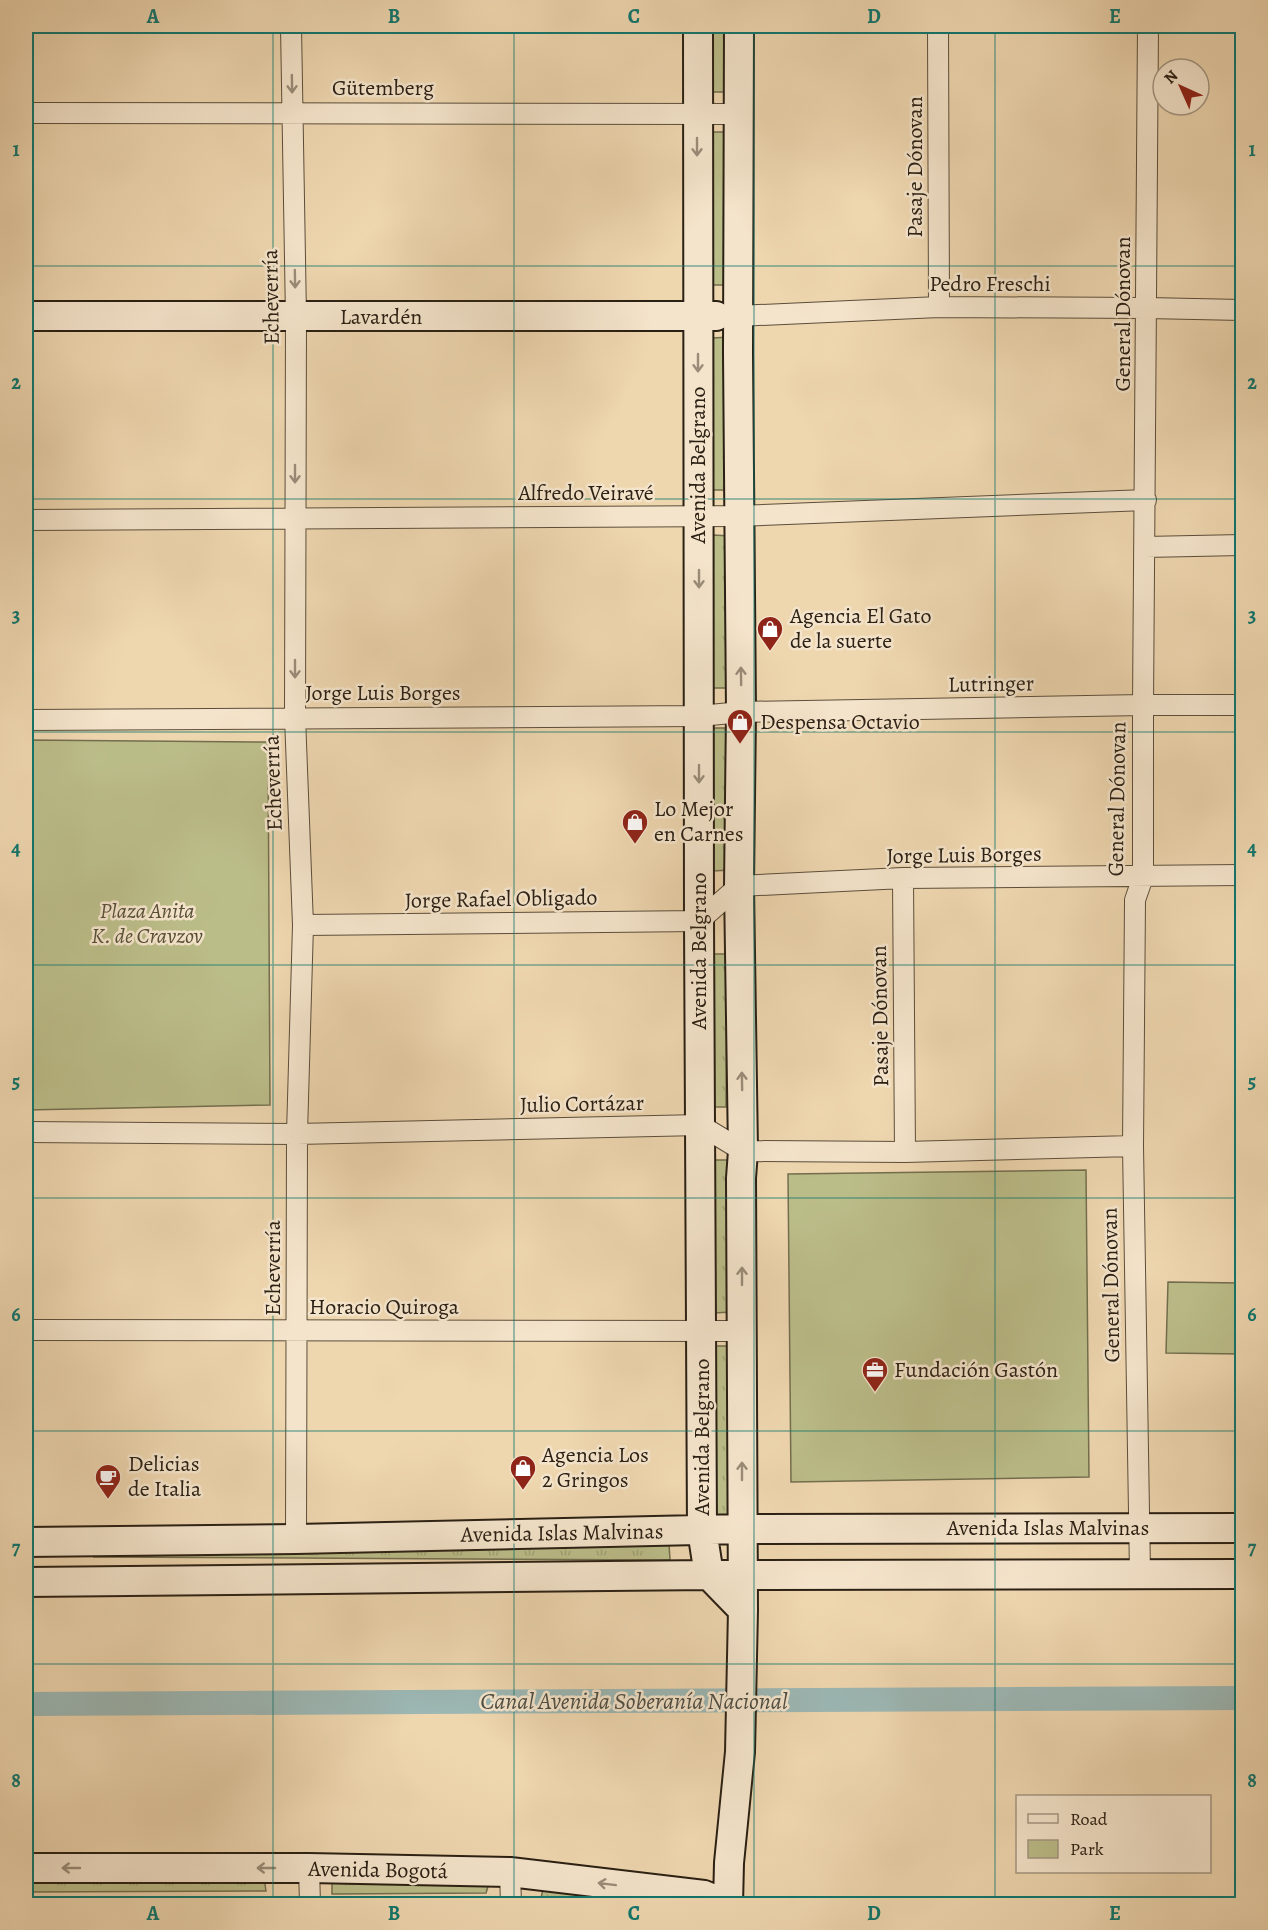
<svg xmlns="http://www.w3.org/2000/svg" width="1268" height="1930" font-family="Alegreya,serif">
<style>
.grass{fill:url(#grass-tufts);stroke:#736e4e;stroke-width:1.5}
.park{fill:#bbbd89;stroke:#736e4e;stroke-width:1.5}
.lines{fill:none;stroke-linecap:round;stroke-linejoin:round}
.canal{stroke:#9cb7b4;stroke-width:24}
.street-casing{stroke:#5c4e3b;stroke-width:22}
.secondary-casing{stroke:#2b2014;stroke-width:32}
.street{stroke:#f4e4cb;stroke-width:20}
.secondary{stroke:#f4e4cb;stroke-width:28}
.oneway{stroke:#9a8c79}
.grid{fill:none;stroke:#0f766e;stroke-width:1.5;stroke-opacity:0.55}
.labels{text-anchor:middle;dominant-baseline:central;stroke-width:5;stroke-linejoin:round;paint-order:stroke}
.street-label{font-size:22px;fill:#2b2014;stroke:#f4e4cb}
.poi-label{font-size:22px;fill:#2b2014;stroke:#f4e4cb;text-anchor:start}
.park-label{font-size:22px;font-style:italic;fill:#564f37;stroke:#f4e4cb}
.water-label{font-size:24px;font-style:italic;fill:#4d4d44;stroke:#f4e4cb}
.neatline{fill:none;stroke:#0f766e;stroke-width:2}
.grid-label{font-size:20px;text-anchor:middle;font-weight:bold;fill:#0f766e}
</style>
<defs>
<pattern id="grass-tufts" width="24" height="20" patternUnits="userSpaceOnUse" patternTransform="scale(1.5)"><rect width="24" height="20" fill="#bbbd89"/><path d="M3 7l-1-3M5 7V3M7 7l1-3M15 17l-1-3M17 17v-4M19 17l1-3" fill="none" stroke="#a1a275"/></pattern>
</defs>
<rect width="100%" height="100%" fill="#eed6af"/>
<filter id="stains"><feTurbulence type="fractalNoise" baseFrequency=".00333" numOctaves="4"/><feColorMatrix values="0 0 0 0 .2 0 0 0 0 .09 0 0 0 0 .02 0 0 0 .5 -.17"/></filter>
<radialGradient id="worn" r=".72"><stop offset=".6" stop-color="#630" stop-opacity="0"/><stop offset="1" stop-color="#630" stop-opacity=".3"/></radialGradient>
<path class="grass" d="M710,26H727V92H710Z
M711,132H727V285H710Z
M730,337L729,490H712L713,338Z
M713,535L730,536L729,688H713Z
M713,728H730V870L713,871Z
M710,954H727L726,1107H710Z
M715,1160H732L731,1312L714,1313Z
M716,1346H733L732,1516H715Z
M669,1543L670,1560L93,1557Z
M26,1878H264L266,1891L26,1892Z
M332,1880H490L486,1893L332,1894Z
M544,1884L681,1904H585L541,1898Z"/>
<path class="park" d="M26,740L268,742L270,1105L26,1110Z
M1086,1170L1089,1477L791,1482L788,1174Z
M1168,1282L1242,1283V1354L1166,1353Z"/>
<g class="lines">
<path class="canal" d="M26,1704L1242,1698"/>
<g class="street-casing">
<path id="street" d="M291,26L296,317L295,717L303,925L297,1134L296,1539
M938,26L939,307
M26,113L740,114
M737,316L939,307L1147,308L1242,310
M26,520L738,516L1146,500
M1145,547L1242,545
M26,720L700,716L741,712L1143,705H1242
M903,878L905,1152
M303,925L699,921L739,886L903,878L1242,875
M26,1132L297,1134L700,1125L743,1151L905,1152L1133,1146
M26,1330L742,1331
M1140,1573L1133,1146L1135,900L1143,877V705L1148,26
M309,1868L310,1904
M510,1872L511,1904"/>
</g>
<g class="secondary-casing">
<path id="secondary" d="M698,26L699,921L702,1530L709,1575L743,1610
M26,316H716
M26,1542L296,1539L743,1529L1242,1528
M26,1582L709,1575L1242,1574
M26,1868H309L510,1872L704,1895L726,1904
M728,1904L729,1863L740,1752L743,1610L741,1178L743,1151L739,886L741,712L738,353L739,26"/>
</g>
<use href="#street" class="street"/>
<use href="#secondary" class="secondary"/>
</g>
<defs><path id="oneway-shaft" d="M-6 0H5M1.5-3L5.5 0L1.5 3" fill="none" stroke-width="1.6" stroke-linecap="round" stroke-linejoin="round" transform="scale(1.5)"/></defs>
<g class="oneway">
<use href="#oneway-shaft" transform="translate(292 84) rotate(89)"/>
<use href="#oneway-shaft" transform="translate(697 147) rotate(90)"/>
<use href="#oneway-shaft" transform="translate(295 279) rotate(89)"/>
<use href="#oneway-shaft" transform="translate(698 363) rotate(90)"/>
<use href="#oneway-shaft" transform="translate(295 474) rotate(90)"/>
<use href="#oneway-shaft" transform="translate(699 579) rotate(90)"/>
<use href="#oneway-shaft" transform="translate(295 669) rotate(90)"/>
<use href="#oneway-shaft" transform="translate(741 676) rotate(-91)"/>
<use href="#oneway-shaft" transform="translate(699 774) rotate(90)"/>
<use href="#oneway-shaft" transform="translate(742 1081) rotate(-91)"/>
<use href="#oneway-shaft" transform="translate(742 1276) rotate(-90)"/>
<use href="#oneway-shaft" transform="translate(742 1471) rotate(-90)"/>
<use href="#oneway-shaft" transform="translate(71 1868) rotate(-180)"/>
<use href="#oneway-shaft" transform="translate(266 1868) rotate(-180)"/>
<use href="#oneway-shaft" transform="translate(607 1884) rotate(-173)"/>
</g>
<path class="grid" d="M273,26V1904M514,26V1904M754,26V1904M995,26V1904M26,266H1242M26,499H1242M26,732H1242M26,965H1242M26,1198H1242M26,1431H1242M26,1664H1242"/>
<defs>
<g id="shop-pin" transform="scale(1.35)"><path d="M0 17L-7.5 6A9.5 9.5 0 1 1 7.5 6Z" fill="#8f2418" stroke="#f4e4cb"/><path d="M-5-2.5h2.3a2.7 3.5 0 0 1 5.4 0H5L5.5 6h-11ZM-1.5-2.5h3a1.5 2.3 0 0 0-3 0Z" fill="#fff"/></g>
<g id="office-pin" transform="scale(1.35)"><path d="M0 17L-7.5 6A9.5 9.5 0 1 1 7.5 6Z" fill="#8f2418" stroke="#f4e4cb"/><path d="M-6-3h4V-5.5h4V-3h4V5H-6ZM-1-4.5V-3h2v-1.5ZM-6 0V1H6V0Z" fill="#fff"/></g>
<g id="cafe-pin" transform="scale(1.35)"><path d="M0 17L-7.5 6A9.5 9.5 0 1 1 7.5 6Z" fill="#8f2418" stroke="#f4e4cb"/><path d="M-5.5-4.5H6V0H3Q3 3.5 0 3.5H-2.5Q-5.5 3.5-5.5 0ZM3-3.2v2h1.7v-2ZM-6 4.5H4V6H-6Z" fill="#fff"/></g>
</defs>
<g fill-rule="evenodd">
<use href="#shop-pin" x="770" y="629"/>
<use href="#shop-pin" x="740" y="722"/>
<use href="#shop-pin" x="635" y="822"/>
<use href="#office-pin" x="875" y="1370"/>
<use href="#shop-pin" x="523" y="1468"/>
<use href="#cafe-pin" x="108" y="1477"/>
</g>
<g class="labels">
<g class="street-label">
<text x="383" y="88">Gütemberg</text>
<text transform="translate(915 167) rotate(-90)">Pasaje Dónovan</text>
<text x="990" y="284">Pedro Freschi</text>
<text transform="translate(271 297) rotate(-91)">Echeverría</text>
<text transform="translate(1123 314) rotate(-90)">General Dónovan</text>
<text x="381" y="317">Lavardén</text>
<text transform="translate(698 465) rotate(-90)">Avenida Belgrano</text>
<text x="586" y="493">Alfredo Veiravé</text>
<text transform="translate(991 684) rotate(-1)">Lutringer</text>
<text x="383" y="693">Jorge Luis Borges</text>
<text transform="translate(273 783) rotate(-92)">Echeverría</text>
<text transform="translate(1117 799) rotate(-89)">General Dónovan</text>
<text transform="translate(964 855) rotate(-1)">Jorge Luis Borges</text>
<text transform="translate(501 899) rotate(-1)">Jorge Rafael Obligado</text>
<text transform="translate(699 951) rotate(-90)">Avenida Belgrano</text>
<text transform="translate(880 1016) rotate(-91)">Pasaje Dónovan</text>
<text transform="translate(582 1104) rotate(-1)">Julio Cortázar</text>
<text transform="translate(273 1268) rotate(-90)">Echeverría</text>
<text transform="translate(1111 1285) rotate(-91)">General Dónovan</text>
<text x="384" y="1307">Horacio Quiroga</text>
<text transform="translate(702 1437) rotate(-90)">Avenida Belgrano</text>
<text x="1048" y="1528">Avenida Islas Malvinas</text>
<text transform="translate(562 1533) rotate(-1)">Avenida Islas Malvinas</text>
<text transform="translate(378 1870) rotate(1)">Avenida Bogotá</text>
</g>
<g class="poi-label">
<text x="790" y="616">Agencia El Gato<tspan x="790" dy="25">de la suerte</tspan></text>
<text x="760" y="722">Despensa Octavio</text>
<text x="654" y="809">Lo Mejor<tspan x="654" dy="25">en Carnes</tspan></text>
<text x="894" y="1370">Fundación Gastón</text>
<text x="542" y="1455">Agencia Los<tspan x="542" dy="25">2 Gringos</tspan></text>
<text x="128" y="1464">Delicias<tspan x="128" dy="25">de Italia</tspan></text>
</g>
<g class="park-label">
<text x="147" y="911">Plaza Anita<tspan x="147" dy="25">K. de Cravzov</tspan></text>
</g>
<g class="water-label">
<text x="634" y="1701">Canal Avenida Soberanía Nacional</text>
</g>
</g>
<rect width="1268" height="1930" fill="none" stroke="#eed6af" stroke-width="66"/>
<rect x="1016" y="1795" width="195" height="78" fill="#f4e4cb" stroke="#a49682" stroke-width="1.5"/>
<rect x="1028" y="1814" width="30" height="9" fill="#f4e4cb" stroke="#a49682" stroke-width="1.5"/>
<text x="1070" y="1825" font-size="18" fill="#2b2014">Road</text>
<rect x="1028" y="1840" width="30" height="18" fill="#bbbd89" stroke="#a49682" stroke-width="1.5"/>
<text x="1070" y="1855" font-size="18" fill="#2b2014">Park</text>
<g transform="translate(1181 87) rotate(315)"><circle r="28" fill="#f4e4cb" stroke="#a49682" stroke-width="1.5"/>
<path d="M0-4.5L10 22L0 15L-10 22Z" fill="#8f2418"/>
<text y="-9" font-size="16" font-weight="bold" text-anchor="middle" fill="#2b2014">N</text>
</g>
<rect x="33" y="33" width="1202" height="1864" class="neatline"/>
<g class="grid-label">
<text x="153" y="23">A</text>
<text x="394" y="23">B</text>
<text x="634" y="23">C</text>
<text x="874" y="23">D</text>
<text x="1115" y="23">E</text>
<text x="16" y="156">1</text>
<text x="1252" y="156">1</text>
<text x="16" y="389">2</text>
<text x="1252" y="389">2</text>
<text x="16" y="622">3</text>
<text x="1252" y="622">3</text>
<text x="16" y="855">4</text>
<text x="1252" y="855">4</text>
<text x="16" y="1088">5</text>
<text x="1252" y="1088">5</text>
<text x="16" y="1321">6</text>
<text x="1252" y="1321">6</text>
<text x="16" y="1554">7</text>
<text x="1252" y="1554">7</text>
<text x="16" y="1787">8</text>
<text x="1252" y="1787">8</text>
<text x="153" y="1920">A</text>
<text x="394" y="1920">B</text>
<text x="634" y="1920">C</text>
<text x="874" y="1920">D</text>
<text x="1115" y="1920">E</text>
</g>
<rect width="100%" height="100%" filter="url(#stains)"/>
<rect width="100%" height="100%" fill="url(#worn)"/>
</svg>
